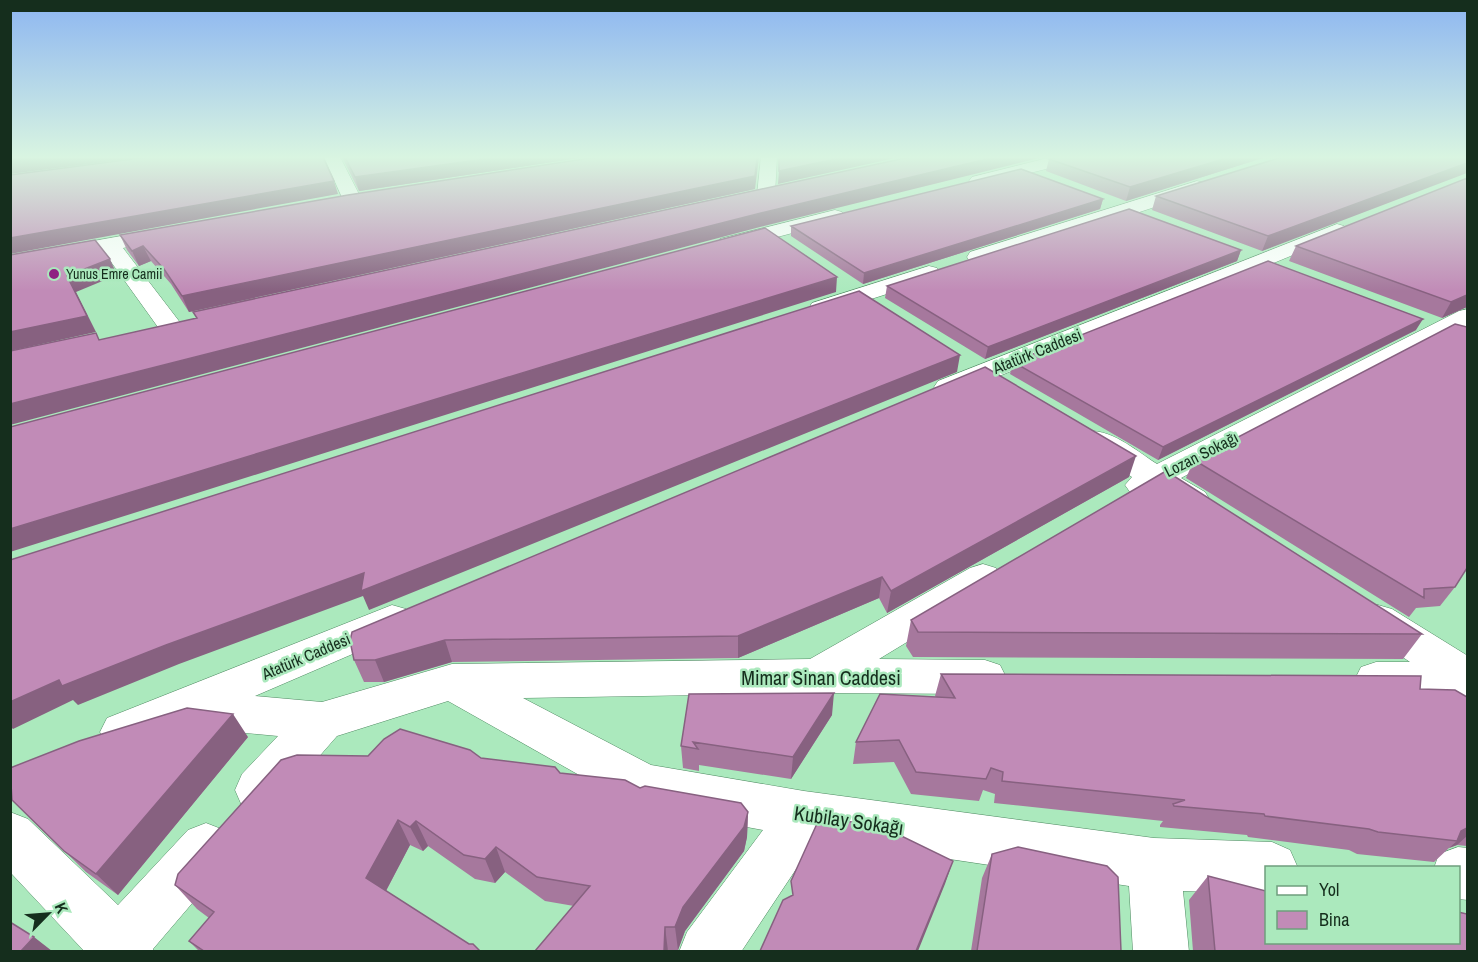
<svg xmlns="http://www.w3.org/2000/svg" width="1478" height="962" font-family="'Archivo Narrow',sans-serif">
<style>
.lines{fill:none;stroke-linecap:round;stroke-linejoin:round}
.minor-casing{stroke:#508b63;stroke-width:1}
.minor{fill:#fff;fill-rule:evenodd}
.wall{fill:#a6789d}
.shaded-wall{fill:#876180}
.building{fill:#c18bb7;stroke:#876180;stroke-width:1.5}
.poi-dot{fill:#8f2082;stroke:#abe9bd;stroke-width:2}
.labels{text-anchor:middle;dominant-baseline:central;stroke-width:5;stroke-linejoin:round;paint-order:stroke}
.far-poi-label{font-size:14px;fill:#152e1d;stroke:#abe9bd;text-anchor:start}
.street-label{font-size:16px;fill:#152e1d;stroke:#abe9bd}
.near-street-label{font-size:20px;fill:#152e1d;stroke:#abe9bd}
</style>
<rect width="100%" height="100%" fill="#abe9bd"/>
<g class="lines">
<g class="minor-casing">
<path id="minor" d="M324,157H340L362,200L359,204H345Z
M761,157H777L775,195L773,199H759L757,195Z
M1052,157H1080L1078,161L978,186L972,185L969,181L972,177Z
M1197,181L1204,183L1206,187L1204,191L986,262L978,264L970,262L967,257L970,252Z
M835,210L842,212L845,216L842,220L728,250L720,249L717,244L720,239Z
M1337,224L1344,226L1347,230L1344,234L958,393L948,396L938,393L934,387L938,381Z
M166,228L173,230L176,234L173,238L123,248L182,325L178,330L169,333L160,330L104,252L10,270V256Z
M929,266L937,268L940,273L937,278L821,315L812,313L809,308L812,303Z
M1468,309V326L1181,478L1205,492L1210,500L1205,508C1185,513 1172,502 1155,492L1142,496L1130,492L1125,485L1132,477L1083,446L1079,439L1083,432C1109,426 1136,451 1157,464L1459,311Z
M983,564L996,568L1002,578L996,588L879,659L985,660L1000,665L1006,677L1000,689L985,694L817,693L523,698L651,765L804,791L1154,838L1272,842L1290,850L1298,868H1266V894L1183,891L1189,952H1133L1129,886L816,839L741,952H679L687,932L763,830L644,808L627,802L448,701L337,736L276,806L259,812L242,806L235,790L242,774L278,736L183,727L123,752L107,746L100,732L107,718L392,605L406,609L412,620L406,631L255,696L322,702L452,664L810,659L970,568Z
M1378,605L1392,609L1468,656V696H1376L1361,691L1355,679L1361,667L1376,662H1410L1364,631L1358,620L1364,609Z
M10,812L28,819L118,905L188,830L206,823L224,830L232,848L224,866L153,949L154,952H85L10,872Z
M1458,847L1468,848V900L1458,899V868H1434L1439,854Z"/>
</g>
<use href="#minor" class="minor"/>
</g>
<path class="wall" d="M342,157H586L359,191Z
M1057,157H1266L1126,201L1046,171L1049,159Z
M1467,157L1262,251L1152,210L1156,196Z
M755,189L189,312L171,284L151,261L139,266L127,250L120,235Z
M1103,199L1100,209L863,284L791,236V226Z
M1296,246L1467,307L1442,318L1289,261Z
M1241,250L1237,261L985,359L885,298L887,286Z
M1467,328L1455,587L1440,606L1416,608L1409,617L1186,478L1194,460Z
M1416,330L1158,460L1010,374L1013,362Z
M1129,477L887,613L879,598L738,658L452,662L384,682H364L354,660Z
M911,620L1422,634L1403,659L913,657L906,646Z
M941,674L1420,689L1467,697V846L1457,845L1449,848L1434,862L1357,854L1349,850L1248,837L1247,835L1160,827V825L1163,821L994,803L995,794L983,790L979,801L911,794L894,762L853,764L856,742L936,697L935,696Z
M689,694L832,715L791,779L699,765V771L683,768L681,746Z
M248,737L118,895L86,872L12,800Z
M481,758L640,788L748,812L747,837L744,851L685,931L678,950H668L574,906L545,901L505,872L495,883L475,879L428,846L423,851L410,845L386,891L480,951H199L189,941L209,918L197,909L175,885Z
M992,854L1121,951H971L982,878Z
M1208,876L1266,942L1467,951H1193L1189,900Z"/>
<path class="shaded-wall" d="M38,157H145L10,174V160Z
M499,157H586L359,191L355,177Z
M759,157L755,189L189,312L182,296Z
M845,157H900L778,184L779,171Z
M995,157H1043L760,227L10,425V404L761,213Z
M1230,157H1266L1126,201L1130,187Z
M1467,163V173L1262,251L1268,236Z
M334,181L338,194L10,254V238Z
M1103,199L1100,209L863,284L864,273Z
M143,246L151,261L139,266L132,251Z
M1241,250L1237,261L985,359L988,347Z
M110,259L117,275L76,292L96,332L10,351V332L67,276Z
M837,277L836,292L10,552V529Z
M1467,295V307L1442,318L1451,302Z
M1423,319L1416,330L1158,460L1163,447Z
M960,355L957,372L369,610L363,596L179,664L78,705L73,700L13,729L10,726V702L59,680L166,645Z
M1136,456L1129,477L887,613L891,591Z
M882,577L879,598L738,658V636Z
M445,640L452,662L384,682L375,660Z
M834,693L832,715L791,779L793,757Z
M233,714L248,737L118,895L96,874Z
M748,812L747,837L744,851L685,931L678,950L675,927L683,907Z
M398,820L410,845L380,902L366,878Z
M416,821L428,846L423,851L410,827Z
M1467,828V836L1457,845L1449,848L1457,841L1461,831Z
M496,847L505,872L495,883L485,859Z
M953,861L945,884L918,951H916Z
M665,927L668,951H664Z
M34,937L52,951H21Z"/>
<path class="building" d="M10,157H38L10,160Z
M148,157H323L334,181L10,238V175Z
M345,157H499L355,177Z
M597,157H757L755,176L182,296L164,269L143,246L132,251L120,235L348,195Z
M779,157H845L779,171Z
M910,157H995L761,213L10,404V351L96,333L99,340L197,318L193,312Z
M1057,157H1230L1130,187L1049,159Z
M1282,157H1467V163L1268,236L1156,196Z
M1021,169L1103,199L864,273L791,226Z
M1467,178V295L1451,302L1296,246Z
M1129,209L1241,250L988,347L887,286Z
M765,228L837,277L10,529V427Z
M95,240L110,259L67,276L87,316L10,332V255Z
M1268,261L1423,319L1163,447L1013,362Z
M859,291L960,355L361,591L364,573L166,645L62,686L59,680L10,702V560Z
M1455,324L1467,327V568L1455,587L1424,589V598L1194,460Z
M985,367L1136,456L891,591L882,577L738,636L445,640L375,660H354L350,641L352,632Z
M1166,471L1422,634L918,632L911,620Z
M941,674L1421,676L1420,689L1455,690L1467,697V828L1461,831L1457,841L1378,832L1369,829L1265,816L1264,814L1174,806L1173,804L1185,800L1002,781L1003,772L991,768L986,779L916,772L899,740L856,742L880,694L955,698Z
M834,693L793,757L693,742L698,749L681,746L689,694Z
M187,708L233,714L96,874L64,851L12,800L10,768L79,741Z
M400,729L470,750L481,758L555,767L560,773L625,780L640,788L645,786L741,803L748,812L744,827L683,907L675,927H665L664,951H535L590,886L537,877L496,847L485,859L464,855L416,821L410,827L398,820L366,878L469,944H473L480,951H204L189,941L214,912L175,885L178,874L281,760L297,755L368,756L384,739Z
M820,817L883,827L953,861L916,951H760L783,900L793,895L791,881Z
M1018,847L1107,866L1118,877L1121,951H977L992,854Z
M1208,876L1266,891V942H1458V912L1467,914V951H1215Z
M10,922L34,937L21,951H10Z"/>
<linearGradient id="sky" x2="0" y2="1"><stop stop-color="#8db6f1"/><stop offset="0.54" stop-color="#d9f5e1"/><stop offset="1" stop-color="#d9f5e1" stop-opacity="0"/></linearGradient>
<rect width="1478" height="291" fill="url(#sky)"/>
<circle class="poi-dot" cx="54" cy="274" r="6"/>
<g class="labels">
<g class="far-poi-label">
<text x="66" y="274">Yunus Emre Camii</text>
</g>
<g class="street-label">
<text transform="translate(1037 351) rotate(-22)">Atatürk Caddesi</text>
<text transform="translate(1201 454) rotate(-27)">Lozan Sokağı</text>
<text transform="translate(306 656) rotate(-23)">Atatürk Caddesi</text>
</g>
<g class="near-street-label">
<text x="821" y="677">Mimar Sinan Caddesi</text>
<text transform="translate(849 820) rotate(8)">Kubilay Sokağı</text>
</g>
</g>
<rect width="1478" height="962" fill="none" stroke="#152e1d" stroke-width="24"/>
<rect x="1265" y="866" width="195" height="78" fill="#abe9bd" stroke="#6f9e7d" stroke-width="1.5"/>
<rect x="1277" y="886" width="30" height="9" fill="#ffffff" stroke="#6f9e7d" stroke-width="1.5"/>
<text x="1319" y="896" font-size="18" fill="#152e1d">Yol</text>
<rect x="1277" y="911" width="30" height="18" fill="#c18bb7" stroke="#6f9e7d" stroke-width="1.5"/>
<text x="1319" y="926" font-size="18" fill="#152e1d">Bina</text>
<g transform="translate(48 914) rotate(65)" stroke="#abe9bd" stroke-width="4.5" paint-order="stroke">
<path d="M0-4.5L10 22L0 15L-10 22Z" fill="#152e1d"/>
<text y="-9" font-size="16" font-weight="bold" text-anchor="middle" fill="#152e1d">K</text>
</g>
</svg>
